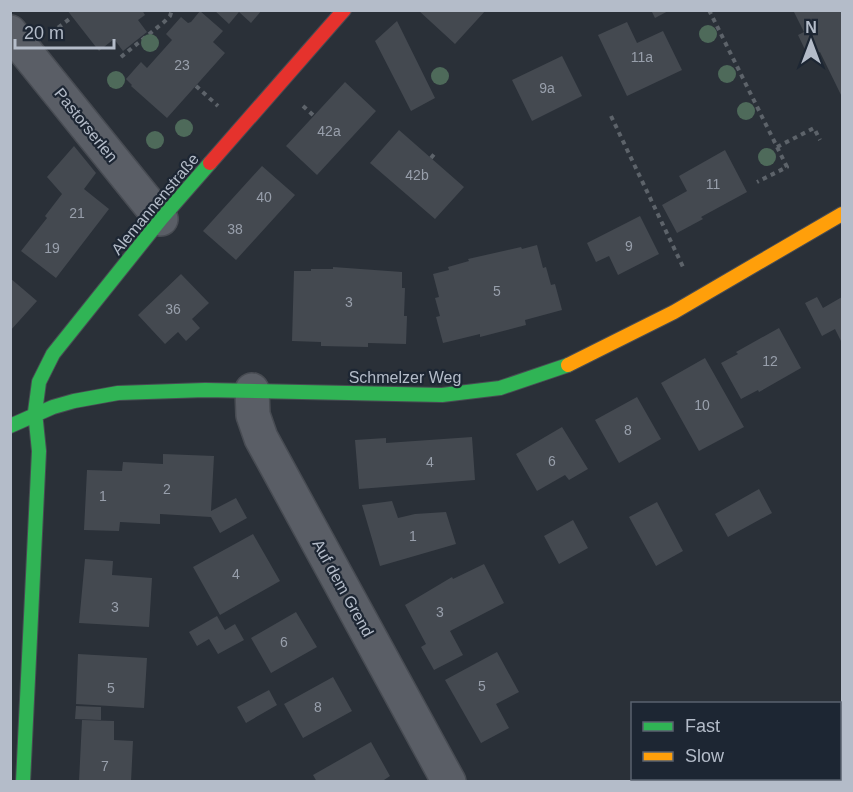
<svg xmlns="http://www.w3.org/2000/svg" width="853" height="792" font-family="Arial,sans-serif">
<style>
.building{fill:#444950}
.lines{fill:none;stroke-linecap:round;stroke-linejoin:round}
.street-casing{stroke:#484c53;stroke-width:36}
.fast-casing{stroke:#484c53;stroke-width:16}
.slow-casing{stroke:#484c53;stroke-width:16}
.jam-casing{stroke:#484c53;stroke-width:16}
.path{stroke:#5d636a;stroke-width:4;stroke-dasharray:4.5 4.5;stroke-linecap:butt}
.street{stroke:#5a5e66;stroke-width:33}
.fast{stroke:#30b455;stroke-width:14}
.slow{stroke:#ff9f0a;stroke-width:14}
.jam{stroke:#e5322d;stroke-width:14}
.tree{fill:#4e6a5a}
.labels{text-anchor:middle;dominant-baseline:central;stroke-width:4.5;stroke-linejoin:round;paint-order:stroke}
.number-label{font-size:14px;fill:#989fab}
.street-label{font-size:16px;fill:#b4bcc9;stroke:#1d2633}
</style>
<rect width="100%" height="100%" fill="#2a3038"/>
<path class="building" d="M67,10H142L145,15L138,20L147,32L123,51L114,39L99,51Z
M214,10H262L251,23L239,12L229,24Z
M418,10H486L455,44Z
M651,10H670L655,18Z
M793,10H842V97L820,52L809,58L798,35L804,32Z
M200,11L223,31L213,42L225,53L167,118L131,86L132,85L126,79L141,62L147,68L172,40L166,34L181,17L188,23L191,22Z
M397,21L435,98L411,111L375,41Z
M627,22L637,43L663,31L682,70L627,96L598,35Z
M562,56L582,96L532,121L512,80Z
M345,82L376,111L317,175L286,146Z
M399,130L464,187L435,219L370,163Z
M74,146L96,173L84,189L109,209L56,278L21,251L47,218L45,216L62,194L47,177Z
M725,150L747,192L701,217L703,219L677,233L662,205L687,191L679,176Z
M262,166L295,195L236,260L203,231Z
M640,216L659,254L618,275L609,256L596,262L587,243Z
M537,245L543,268L546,267L551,285L555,284L562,310L525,320L526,325L480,337V334L443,343L436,317L440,316L435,298L439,297L433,274L449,270L448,267L469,261L468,259L521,247L522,249Z
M333,267L402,272V288H405L404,316H407L406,344L368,343V347L321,346V342L292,341L294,271H311V269H333Z
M181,274L209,303L192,319L200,328L186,341L178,332L165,344L138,315Z
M10,278L37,301L10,331Z
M817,297L823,308L842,297V343L835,329L822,336L805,303Z
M779,328L801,368L759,392L758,390L741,399L721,363L738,354L736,352Z
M705,358L744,427L699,451L661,383Z
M637,397L661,439L619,463L595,420Z
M562,427L588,469L569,480L565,475L537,491L516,454Z
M472,437L475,480L359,489L355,440L386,438V443Z
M163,454L214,456L211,511L236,498L247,518L220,533L211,517L160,514V524L120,522L119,531L84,530L87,470L122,471L123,462L163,464Z
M759,489L772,513L728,537L715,514Z
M392,501L398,518L415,514L446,512L456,544L380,566L362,505Z
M657,502L683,551L656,566L629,517Z
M573,520L588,548L559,564L544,536Z
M253,534L280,581L220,615L193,567Z
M85,559L113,561L112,575L152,578L149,627L79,623Z
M484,564L504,603L450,631L463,655L434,670L421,647L426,644L405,605L452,577L453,579Z
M296,612L317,647L271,673L251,638Z
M217,616L225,630L235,624L244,640L218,654L209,639L197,646L189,632Z
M497,652L519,692L496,704L509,728L481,743L445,680Z
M78,654L147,658L144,708L76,704Z
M333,677L352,711L303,738L284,704Z
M269,690L277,705L246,723L237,707Z
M76,706L101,707V720L75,719Z
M82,720L114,721V740L133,741L131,782H79Z
M371,742L390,776L381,782H317L313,775Z"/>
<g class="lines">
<g class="street-casing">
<path id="street" d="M10,32L161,219
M252,390L253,415L261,438L449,782"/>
</g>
<g class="fast-casing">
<path id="fast" d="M10,426L53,407L74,401L118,393L205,390L442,395L500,388L568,365
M23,782L39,451L35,412L39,382L53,354L161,219L210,163"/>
</g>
<g class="slow-casing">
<path id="slow" d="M568,365L674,312L842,214"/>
</g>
<g class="jam-casing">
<path id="jam" d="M210,163L344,10"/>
</g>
<path class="path" d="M709,10L787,167L757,182
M51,33L72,17
M121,57L164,22L170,16L172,10
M196,86L218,106
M303,106L314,116
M611,116L684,269
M777,147L814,128L820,140
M431,158L436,152"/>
<use href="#street" class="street"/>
<use href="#fast" class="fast"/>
<use href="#slow" class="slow"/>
<use href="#jam" class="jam"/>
</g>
<g class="tree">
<circle cx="708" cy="34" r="9"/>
<circle cx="150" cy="43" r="9"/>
<circle cx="727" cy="74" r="9"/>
<circle cx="440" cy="76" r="9"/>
<circle cx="116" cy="80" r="9"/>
<circle cx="746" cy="111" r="9"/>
<circle cx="184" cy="128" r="9"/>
<circle cx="155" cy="140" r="9"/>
<circle cx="767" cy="157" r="9"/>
</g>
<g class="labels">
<g class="number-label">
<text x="642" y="57">11a</text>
<text x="182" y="65">23</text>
<text x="547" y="88">9a</text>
<text x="329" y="131">42a</text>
<text x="417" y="175">42b</text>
<text x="713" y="184">11</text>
<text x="264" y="197">40</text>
<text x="77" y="213">21</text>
<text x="235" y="229">38</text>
<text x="629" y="246">9</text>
<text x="52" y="248">19</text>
<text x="497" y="291">5</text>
<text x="349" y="302">3</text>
<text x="173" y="309">36</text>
<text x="770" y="361">12</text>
<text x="702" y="405">10</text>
<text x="628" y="430">8</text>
<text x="552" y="461">6</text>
<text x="430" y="462">4</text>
<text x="167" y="489">2</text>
<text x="103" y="496">1</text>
<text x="413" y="536">1</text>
<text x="236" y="574">4</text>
<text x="115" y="607">3</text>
<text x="440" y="612">3</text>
<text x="284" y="642">6</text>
<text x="482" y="686">5</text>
<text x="111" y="688">5</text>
<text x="318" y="707">8</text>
<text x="105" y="766">7</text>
</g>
<g class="street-label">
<text transform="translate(86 125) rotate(51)">Pastorserlen</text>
<text transform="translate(155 204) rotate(-50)">Alemannenstraße</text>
<text x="405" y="377">Schmelzer Weg</text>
<text transform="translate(343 588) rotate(61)">Auf dem Grend</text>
</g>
</g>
<rect width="853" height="792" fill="none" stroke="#b4bcc9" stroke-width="24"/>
<rect x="631" y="702" width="210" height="78" fill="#1d2633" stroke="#59626f" stroke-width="1.5"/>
<rect x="643" y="722" width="30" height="9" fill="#30b455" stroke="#59626f" stroke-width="1.5"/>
<text x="685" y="732" font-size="18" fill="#b4bcc9">Fast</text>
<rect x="643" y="752" width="30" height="9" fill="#ff9f0a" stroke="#59626f" stroke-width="1.5"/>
<text x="685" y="762" font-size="18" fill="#b4bcc9">Slow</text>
<g transform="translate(811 42)" stroke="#1d2633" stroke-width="4.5" paint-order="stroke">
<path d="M0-4.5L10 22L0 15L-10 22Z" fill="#b4bcc9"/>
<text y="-9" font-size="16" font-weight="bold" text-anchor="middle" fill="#b4bcc9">N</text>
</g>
<path d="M15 39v9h99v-9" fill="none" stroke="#b4bcc9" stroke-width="3"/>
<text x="24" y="39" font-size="18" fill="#b4bcc9" stroke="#1d2633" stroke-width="4.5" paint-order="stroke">20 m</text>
</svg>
